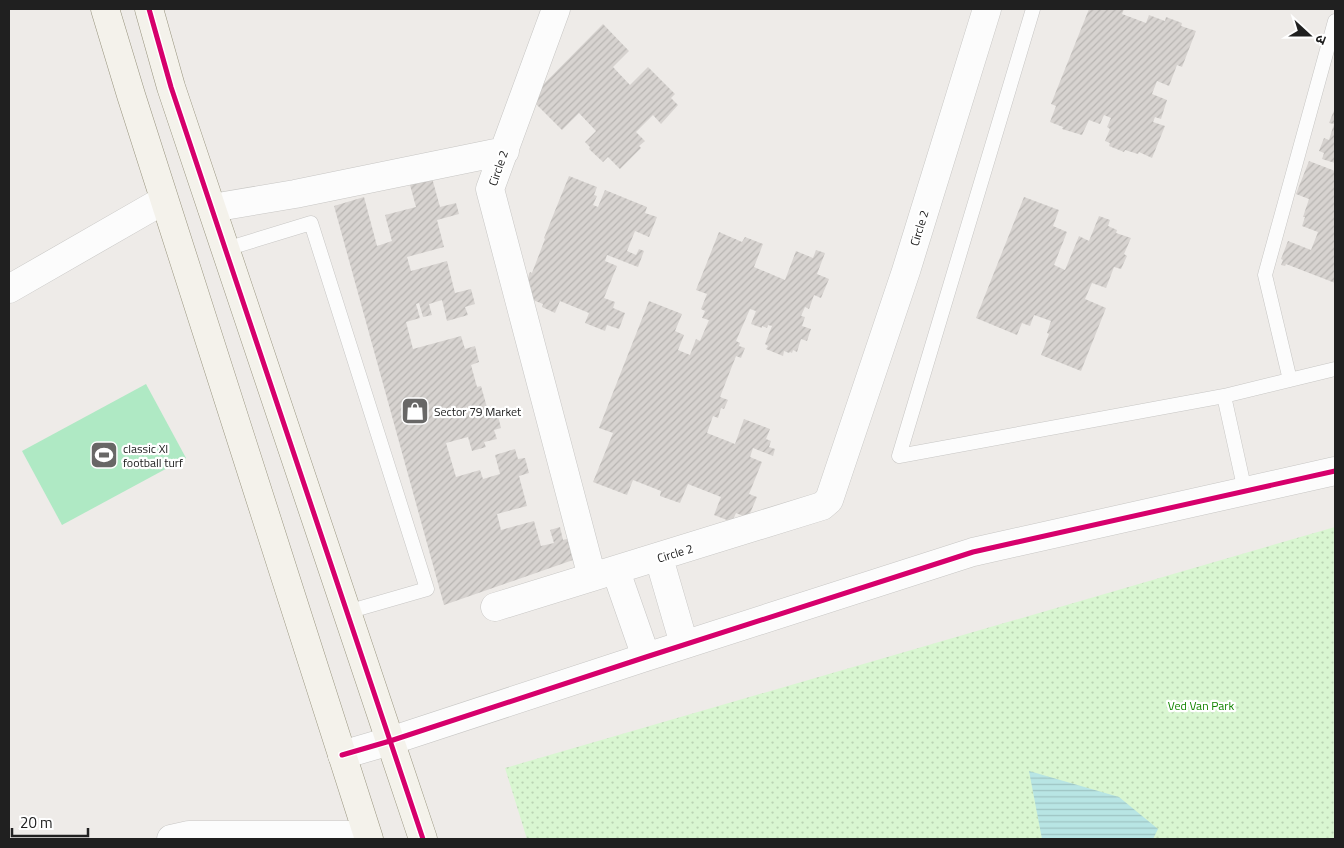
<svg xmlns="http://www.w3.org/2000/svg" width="1344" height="848" font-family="'Titillium Web','Noto Sans Devanagari',sans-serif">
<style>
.park{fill:url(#park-dots)}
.pitch{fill:#afe9c4}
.water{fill:url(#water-rules)}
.building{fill:url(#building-hatch)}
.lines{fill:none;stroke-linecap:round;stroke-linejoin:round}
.lane-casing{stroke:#c7c6c4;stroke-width:15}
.street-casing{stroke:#c7c6c4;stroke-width:29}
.secondary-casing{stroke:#99957f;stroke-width:29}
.lane{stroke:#fcfcfc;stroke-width:14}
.street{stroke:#fcfcfc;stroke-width:28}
.secondary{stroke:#f4f2eb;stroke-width:28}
.cycleway-casing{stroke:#fff;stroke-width:8}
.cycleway{stroke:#d6006c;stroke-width:5}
.labels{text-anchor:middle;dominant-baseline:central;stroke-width:4.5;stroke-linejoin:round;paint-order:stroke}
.street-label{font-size:12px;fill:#202020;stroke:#fff}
.poi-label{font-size:12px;fill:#202020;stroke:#fff;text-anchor:start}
.park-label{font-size:12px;fill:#138501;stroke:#fff}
</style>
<defs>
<pattern id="park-dots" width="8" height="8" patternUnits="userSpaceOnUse" patternTransform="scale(1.25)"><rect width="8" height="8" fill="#d9f6d1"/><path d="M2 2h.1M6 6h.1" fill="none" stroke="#bad3b3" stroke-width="1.8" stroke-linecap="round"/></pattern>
<pattern id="water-rules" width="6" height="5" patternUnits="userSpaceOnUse" patternTransform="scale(1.25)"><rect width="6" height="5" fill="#b8e5e4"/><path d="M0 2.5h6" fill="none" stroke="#9ec4c3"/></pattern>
<pattern id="building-hatch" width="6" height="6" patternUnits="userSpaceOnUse" patternTransform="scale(1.25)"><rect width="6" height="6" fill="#d7d3d0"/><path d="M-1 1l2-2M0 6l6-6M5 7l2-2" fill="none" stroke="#b8b5b2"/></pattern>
</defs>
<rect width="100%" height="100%" fill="#eeebe8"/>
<path class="park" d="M1335,527V839H527L505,768Z"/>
<path class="pitch" d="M146,384L186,458L62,525L22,451Z"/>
<path class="water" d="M1029,771L1119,797L1158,829L1153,839H1042Z"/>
<path class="building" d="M1089,9H1124L1122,14L1146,23L1149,15L1165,21L1166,17L1182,23L1181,26L1196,31L1182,67L1177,65L1169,86L1157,81L1152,94L1167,100L1161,119L1155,117L1153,122L1165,126L1152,158L1139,152L1138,154L1125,150L1124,152L1109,146L1110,143L1105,141L1110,129L1107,127L1111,118L1104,115L1100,124L1089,120L1082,135L1062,129L1063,127L1050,122L1056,106L1051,104Z
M603,24L629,51L613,67L630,85L648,67L675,94L671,98L678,105L661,124L653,115L636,132L645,141L639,146L641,148L620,169L608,157L603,162L589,149L590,147L585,142L596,131L579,113L562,130L530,98Z
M1335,108V163L1322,159L1324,153L1319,151L1324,138L1329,140L1334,124L1329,123Z
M1309,161L1335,171V283L1286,264L1285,266L1281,265L1283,260L1281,259L1288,241L1311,250L1318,232L1302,226L1305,217H1303L1309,199L1296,194Z
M569,176L597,187L594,195L597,196L593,205L598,207L605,190L647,207L645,213L657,217L649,237L635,231L627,251L636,255L639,249L644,251L638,267L607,255L605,261L617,266L604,298L615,302L613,308L625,313L619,329L607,325L605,331L585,323L589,313L560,301L555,313L542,307L543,304L528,298L524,289L530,272L532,273L545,239L544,238Z
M432,178L440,207L456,203L459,214L437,220L444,247L407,257L411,271L447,261L455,293L471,289L475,304L465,307L468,315L447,321L442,300L429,304L432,315L423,317L419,303L416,304L420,318L406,322L413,349L461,336L465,349L475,346L479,362L471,365L477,387L481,386L488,411L496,408L501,428L494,430L497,439L484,442L486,447L472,451L468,437L446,443L456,477L480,470L483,479L500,474L495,455L515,449L518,459L525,458L529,473L519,476L527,506L497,514L501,530L534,521L541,546L554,543L550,530L560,527L563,540L574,537L573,560L444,605L334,206L364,197L377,246L392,241L385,215L416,207L410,185Z
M1024,197L1059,210L1053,226L1067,232L1054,265L1065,270L1079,236L1089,241L1099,216L1110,220L1108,226L1117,230L1116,233L1131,238L1124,254L1127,256L1121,269L1114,267L1106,288L1092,283L1085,299L1106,308L1081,371L1041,355L1049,334L1047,333L1051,321L1034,315L1030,326L1022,323L1017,335L976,318Z
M719,232L742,242L745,237L763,244L754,267L785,280L796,251L813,258L816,250L825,253L817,274L829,279L821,298L814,295L809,309L805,307L801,316L805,317L802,326L811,329L807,341L801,339L797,352L793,350L792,353L790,352L789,353L784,351L783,356L766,349L768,346L765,344L772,326L768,325L767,328L762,326V328L751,324L756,311L750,309L736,341L740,343L739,346L745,348L741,358L736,356L720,397L728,400L724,409L721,408L718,418L713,416L707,433L735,444L744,419L770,429L766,439L771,441L769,447L775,449L773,456L753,448L750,457L762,462L749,494L757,497L748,518L736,513L732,522L714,515L721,497L688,484L680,503L660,496L661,491L633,480L627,495L593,482L613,433L599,428L649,301L682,314L675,331L684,335L678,350L690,355L696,339L700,341L709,320L702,318L705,311L701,309L707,294L696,290Z"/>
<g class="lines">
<g class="lane-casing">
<path id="lane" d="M1033,9L899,456L1224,396L1335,369
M226,249L311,223L427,589L347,612
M1290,380L1265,275L1335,21
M1224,396L1245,491"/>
</g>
<g class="street-casing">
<path id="street" d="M556,9L490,189L592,577
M212,208L295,194L505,151
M9,289L164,200
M659,558L684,644
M616,571L646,657
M495,607L822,506L829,500L906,271L987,9
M342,755L390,741L646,657L973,552L1335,471
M171,839L189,835H367"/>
</g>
<g class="secondary-casing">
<path id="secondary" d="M105,9L131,95L369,839
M149,9L171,87L423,839"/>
</g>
<use href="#lane" class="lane"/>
<use href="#street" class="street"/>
<use href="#secondary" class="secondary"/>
<g class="cycleway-casing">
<path id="cycleway" d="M149,9L171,87L423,839
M342,755L390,741L646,657L973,552L1335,471"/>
</g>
<use href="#cycleway" class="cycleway"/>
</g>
<defs>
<g id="shop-square" transform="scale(1.4375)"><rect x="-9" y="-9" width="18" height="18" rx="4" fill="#686766" stroke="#fff"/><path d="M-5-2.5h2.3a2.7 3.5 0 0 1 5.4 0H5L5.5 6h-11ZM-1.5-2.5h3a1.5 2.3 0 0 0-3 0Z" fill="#fff"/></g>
<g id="stadium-square" transform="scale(1.4375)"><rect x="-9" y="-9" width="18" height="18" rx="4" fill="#686766" stroke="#fff"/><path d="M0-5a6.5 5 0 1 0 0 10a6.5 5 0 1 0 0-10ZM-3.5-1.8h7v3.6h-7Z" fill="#fff"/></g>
</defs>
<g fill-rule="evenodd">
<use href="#shop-square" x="415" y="411"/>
<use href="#stadium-square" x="104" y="455"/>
</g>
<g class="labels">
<g class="street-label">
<text transform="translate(498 168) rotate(-71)">Circle 2</text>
<text transform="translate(919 228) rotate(-73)">Circle 2</text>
<text transform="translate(675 553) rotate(-17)">Circle 2</text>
</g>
<g class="poi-label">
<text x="434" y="411">Sector 79 Market</text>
<text x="123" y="448">classic XI<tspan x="123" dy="14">football turf</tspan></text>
</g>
<g class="park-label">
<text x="1201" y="705">Ved Van Park</text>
</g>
</g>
<rect width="1344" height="848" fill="none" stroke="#202020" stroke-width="20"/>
<g transform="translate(1309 35) rotate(111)" stroke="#ffffff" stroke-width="4" paint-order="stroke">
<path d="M0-4L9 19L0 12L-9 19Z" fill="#202020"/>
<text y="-8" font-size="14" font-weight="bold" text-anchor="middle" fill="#202020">उ</text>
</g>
<path d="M12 828v8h76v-8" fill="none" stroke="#202020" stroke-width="2.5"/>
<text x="20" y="828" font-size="15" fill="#202020" stroke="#ffffff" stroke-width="4" paint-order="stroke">20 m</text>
</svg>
